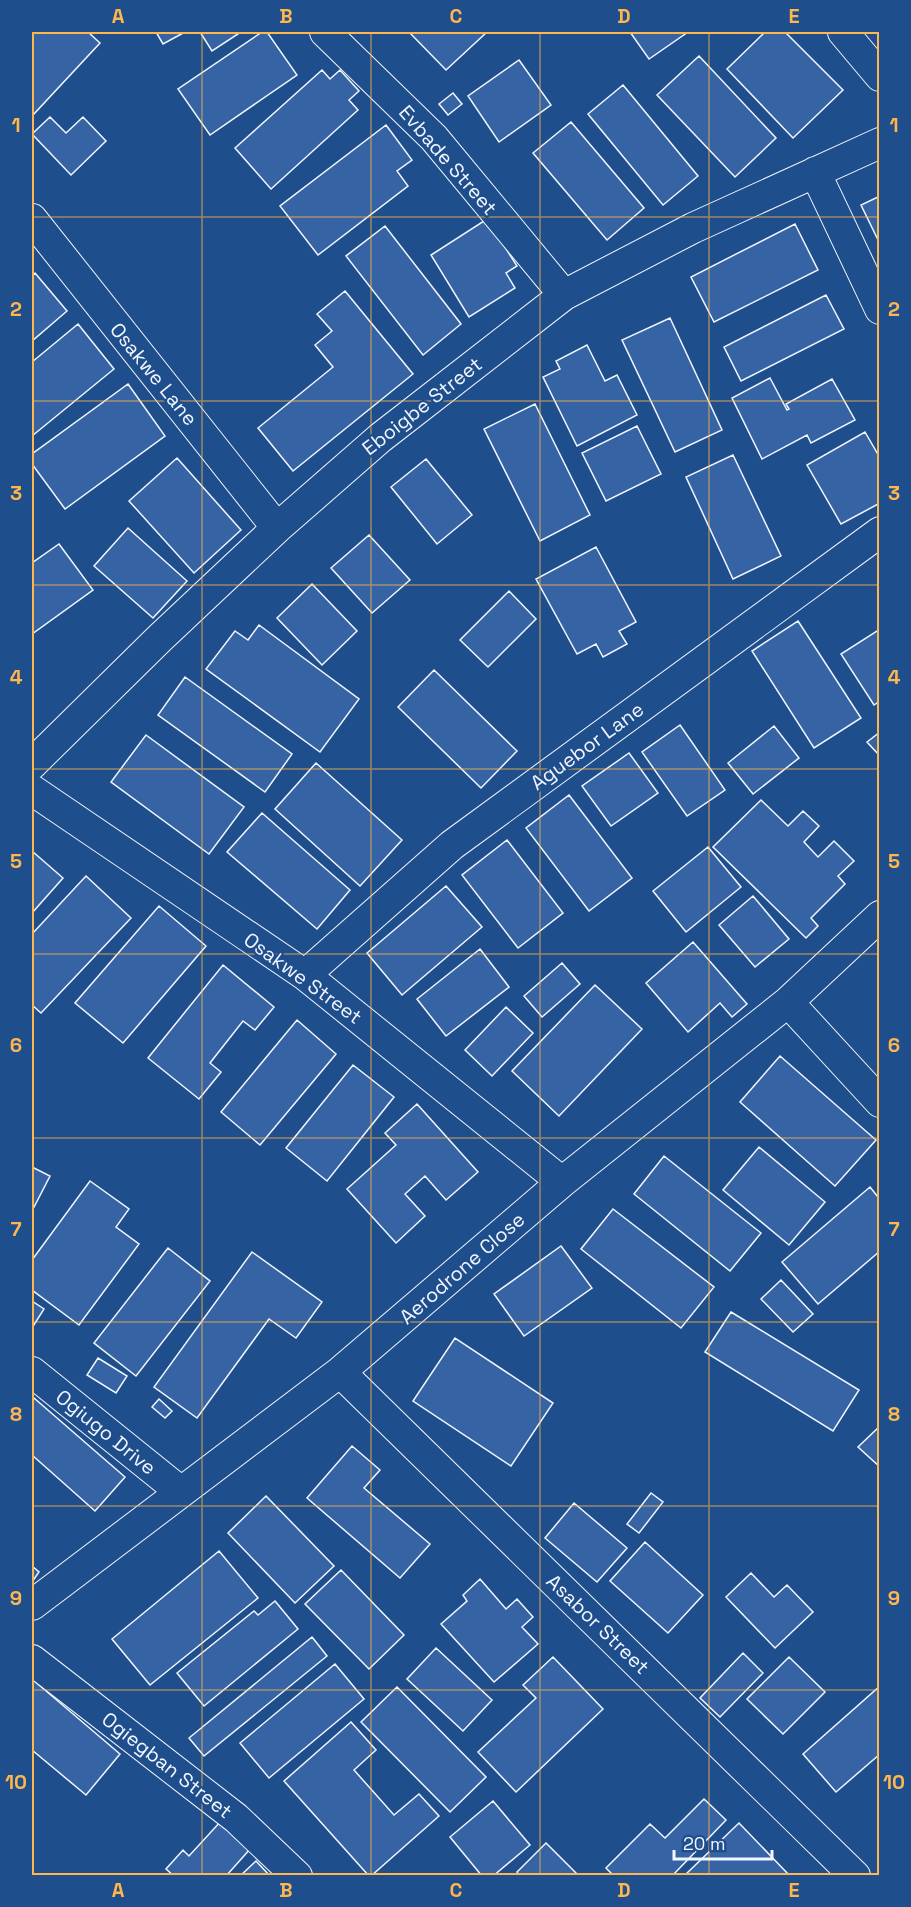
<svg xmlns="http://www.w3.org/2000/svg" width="911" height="1907" font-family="'Space Grotesk',sans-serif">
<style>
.building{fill:#3563a3;stroke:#f2f6ff;stroke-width:1.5}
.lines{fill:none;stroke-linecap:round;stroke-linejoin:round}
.minor-casing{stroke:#f2f6ff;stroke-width:32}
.minor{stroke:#1f4e8c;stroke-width:30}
.grid{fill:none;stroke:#ffb74d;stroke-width:1.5;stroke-opacity:0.55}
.labels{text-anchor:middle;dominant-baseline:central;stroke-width:4.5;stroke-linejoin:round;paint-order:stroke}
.street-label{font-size:20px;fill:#f2f6ff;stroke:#1f4e8c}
.neatline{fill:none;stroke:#ffb74d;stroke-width:2}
.grid-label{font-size:20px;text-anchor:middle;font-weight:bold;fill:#ffb74d}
</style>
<rect width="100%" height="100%" fill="#1f4e8c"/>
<path class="building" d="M34,32H88L100,43L32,116V34Z
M156,32H185L163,44Z
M200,32H241L212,51Z
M262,32H267L297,75L210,135L178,89Z
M409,32H487L446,70Z
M630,32H688L649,59Z
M765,32H785L843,90L793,138L727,69Z
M699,56L776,138L735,177L657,95Z
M519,60L551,105L499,142L468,96Z
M322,70L330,79L340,70L359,91L349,100L358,110L271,189L235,148Z
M623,85L698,176L663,205L588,114Z
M453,93L462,104L448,115L439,104Z
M50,117L66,133L83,117L106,141L71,175L32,134Z
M571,122L644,208L607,240L533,153Z
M386,125L412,160L397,171L408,186L318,255L280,206Z
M880,196V244L861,205Z
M487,219L517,266L506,273L515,288L469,317L431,255Z
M795,224L818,270L714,322L691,277Z
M385,226L461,324L423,355L346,256Z
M35,273L67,311L32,341V276Z
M345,291L413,374L293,471L258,428L333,367L315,345L332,331L317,314Z
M826,295L844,329L741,381L724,347Z
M670,318L722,430L675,452L622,340Z
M78,324L114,369L32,436V362Z
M587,345L605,381L617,375L637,415L577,446L543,377L560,369L556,361Z
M770,378L787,410L789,409L786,404L832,379L855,420L811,443L807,435L762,459L732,398Z
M128,384L165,436L65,509L32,464V454Z
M535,404L590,515L540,541L484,429Z
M637,426L661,474L606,501L582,453Z
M865,432L880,458V503L841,524L807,465Z
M733,455L781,556L733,579L686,477Z
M177,458L241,530L194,573L129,501Z
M426,459L472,515L437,544L391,487Z
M128,528L187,581L153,618L94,566Z
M369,535L410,580L372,613L331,568Z
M59,544L93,590L32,634V563Z
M596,547L636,622L619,631L627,644L603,657L596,644L577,654L536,579Z
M312,584L357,631L322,665L277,618Z
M509,591L536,619L488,667L460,640Z
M798,621L861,718L814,748L752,651Z
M259,625L359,699L320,752L206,669L235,631L248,640Z
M880,629V701L874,705L841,654Z
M434,670L517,751L481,788L398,707Z
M185,677L292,754L265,792L158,715Z
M680,725L725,790L687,816L642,752Z
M774,726L799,758L753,794L728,763Z
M880,732V756L867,742Z
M146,735L244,807L209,854L111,782Z
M629,753L658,793L611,826L582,786Z
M316,763L402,840L360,886L275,809Z
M569,795L632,878L589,911L526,828Z
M761,800L788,826L803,811L819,826L804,842L818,857L834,841L854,861L838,876L845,884L811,918L818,926L806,938L713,847Z
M262,813L350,890L317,929L227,852Z
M507,840L563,913L518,948L462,875Z
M708,847L741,887L686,932L653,891Z
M32,851L63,878L32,913Z
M86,876L131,918L41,1013L32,1005V934Z
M446,886L482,927L402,995L367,953Z
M753,896L789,939L755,967L719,925Z
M159,906L206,946L123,1043L75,1003Z
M693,942L747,1004L732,1017L720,1003L688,1032L646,983Z
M480,949L509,987L446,1036L417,999Z
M562,963L580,984L542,1017L524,996Z
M223,965L274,1007L255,1030L243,1021L210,1063L221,1072L199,1099L148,1058Z
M595,985L642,1029L559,1116L512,1071Z
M506,1007L533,1033L492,1076L465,1050Z
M297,1020L336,1054L260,1145L221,1112Z
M780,1056L876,1140L835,1186L740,1102Z
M353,1065L394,1097L327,1181L286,1148Z
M417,1104L478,1172L446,1200L425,1176L405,1194L425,1216L396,1243L347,1189L396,1145L385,1133Z
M759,1147L825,1202L789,1245L723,1190Z
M664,1156L761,1233L730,1271L634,1194Z
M32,1167L50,1176L32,1211Z
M90,1181L129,1209L116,1227L139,1244L79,1325L32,1290V1260Z
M870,1187L878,1197L880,1196V1251L818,1304L782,1262Z
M613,1209L714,1287L681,1328L581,1249Z
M561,1246L592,1288L524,1336L494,1294Z
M168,1248L210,1281L136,1376L94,1343Z
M252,1252L322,1302L296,1338L269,1319L197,1418L154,1387Z
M781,1280L813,1314L793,1332L761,1299Z
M32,1301L44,1309L32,1328Z
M731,1312L859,1390L833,1431L705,1352Z
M455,1338L553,1403L511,1466L413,1401Z
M98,1358L127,1376L116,1393L87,1375Z
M34,1398L125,1477L95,1511L32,1455V1401Z
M159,1399L172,1411L165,1418L152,1407Z
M880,1426V1467L858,1447Z
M352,1446L380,1470L364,1488L430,1544L400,1578L307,1498Z
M651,1493L663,1502L639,1533L627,1524Z
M266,1496L334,1566L295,1603L228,1533Z
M574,1503L627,1548L597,1582L545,1538Z
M645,1542L703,1595L668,1633L610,1581Z
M219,1551L258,1598L150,1685L112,1639Z
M32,1566L39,1572L32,1582Z
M341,1570L404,1635L369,1669L305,1604Z
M751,1573L774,1597L787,1585L813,1612L775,1648L726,1597Z
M480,1579L506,1609L517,1599L533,1617L522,1627L538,1644L494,1682L441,1624L467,1601L463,1595Z
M275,1601L298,1629L204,1706L177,1673L254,1611L258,1615Z
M312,1637L327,1656L204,1756L189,1738Z
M436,1648L492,1700L463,1731L407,1679Z
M743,1653L763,1673L720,1717L700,1698Z
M553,1657L603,1709L516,1792L478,1752L536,1698L523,1685Z
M789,1657L825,1692L783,1734L747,1699Z
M335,1664L364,1699L269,1778L240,1743Z
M32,1679L120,1754L86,1795L32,1750Z
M880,1686V1754L836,1792L803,1754Z
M397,1687L486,1777L450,1812L361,1722Z
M351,1722L376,1750L354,1770L394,1815L419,1794L439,1816L371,1876H369L284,1781Z
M704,1799L726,1820L672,1876H614L606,1868L650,1824L665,1838Z
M493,1801L530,1845L493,1876H482L450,1837Z
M221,1821L251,1848L226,1876H174L166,1869L183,1850L189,1856Z
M739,1823L790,1876H684Z
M546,1843L579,1876H520L517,1872Z
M256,1861L270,1876H240Z"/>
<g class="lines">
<g class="minor-casing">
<path id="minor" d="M325,32L434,138L564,295
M843,32L880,76
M815,172L880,309
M32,219L277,528
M32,764L160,638L277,528L380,438L564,295L693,228L880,143
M32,790L305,975L562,1182
M305,975L452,845L880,532
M788,1002L880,1102
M32,1372L181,1492
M340,1372L855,1876
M32,1605L340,1372L562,1182L788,1002L880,916
M32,1660L236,1818L297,1876"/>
</g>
<use href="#minor" class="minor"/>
</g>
<path class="grid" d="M202,32V1876M371,32V1876M540,32V1876M709,32V1876M32,217H880M32,401H880M32,585H880M32,769H880M32,954H880M32,1138H880M32,1322H880M32,1506H880M32,1690H880"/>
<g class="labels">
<g class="street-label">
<text transform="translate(448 160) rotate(49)">Evbade Street</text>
<text transform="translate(154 374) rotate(51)">Osakwe Lane</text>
<text transform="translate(422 406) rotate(-38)">Eboigbe Street</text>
<text transform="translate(587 746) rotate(-36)">Aguebor Lane</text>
<text transform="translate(303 978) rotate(36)">Osakwe Street</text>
<text transform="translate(462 1268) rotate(-41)">Aerodrone Close</text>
<text transform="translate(106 1432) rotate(39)">Ogiugo Drive</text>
<text transform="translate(598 1624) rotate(44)">Asabor Street</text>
<text transform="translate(167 1765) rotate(38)">Ogiegban Street</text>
</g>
</g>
<rect width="911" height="1907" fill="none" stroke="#1f4e8c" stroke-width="66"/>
<path d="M674 1850v9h98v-9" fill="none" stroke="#f2f6ff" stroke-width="3"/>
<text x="683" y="1850" font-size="18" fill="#f2f6ff" stroke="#1f4e8c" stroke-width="4.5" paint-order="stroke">20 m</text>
<rect x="33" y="33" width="845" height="1841" class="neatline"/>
<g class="grid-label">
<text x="118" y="23">A</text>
<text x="286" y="23">B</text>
<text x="456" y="23">C</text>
<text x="624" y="23">D</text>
<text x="794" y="23">E</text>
<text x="16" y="132">1</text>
<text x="894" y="132">1</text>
<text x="16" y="316">2</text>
<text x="894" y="316">2</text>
<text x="16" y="500">3</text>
<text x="894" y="500">3</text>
<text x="16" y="684">4</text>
<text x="894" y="684">4</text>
<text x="16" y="868">5</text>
<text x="894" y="868">5</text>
<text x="16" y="1052">6</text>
<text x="894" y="1052">6</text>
<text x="16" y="1236">7</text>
<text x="894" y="1236">7</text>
<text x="16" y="1421">8</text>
<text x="894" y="1421">8</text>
<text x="16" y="1605">9</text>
<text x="894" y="1605">9</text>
<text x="16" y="1789">10</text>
<text x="894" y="1789">10</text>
<text x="118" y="1897">A</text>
<text x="286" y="1897">B</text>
<text x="456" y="1897">C</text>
<text x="624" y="1897">D</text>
<text x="794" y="1897">E</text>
</g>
</svg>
